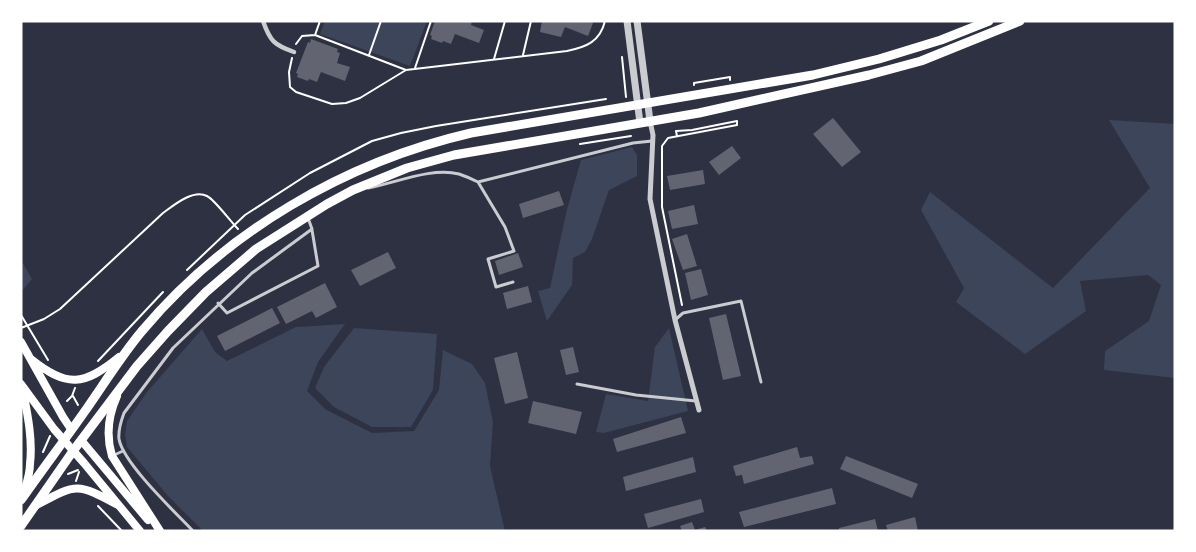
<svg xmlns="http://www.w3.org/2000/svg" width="1196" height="552" font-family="'Source Sans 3',sans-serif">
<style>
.green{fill:#3c4559}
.building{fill:#626471}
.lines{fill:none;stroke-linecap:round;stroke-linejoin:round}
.path{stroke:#fff;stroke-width:2}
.service{stroke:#caccd0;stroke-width:3}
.pedestrian{stroke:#caccd0;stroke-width:4.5}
.minor{stroke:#caccd0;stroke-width:5}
.tertiary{stroke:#caccd0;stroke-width:7}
.secondary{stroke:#fff;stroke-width:8}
.primary{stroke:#fff;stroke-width:9}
</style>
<rect width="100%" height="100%" fill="#2d3142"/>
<path class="green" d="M325,21H427L410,66L320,34Z
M1109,120L1175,124V378L1104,370L1105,351L1149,321L1161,285L1148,275L1080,281L1086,311L1025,354L956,302L964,288L921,210L930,192L1053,288L1150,188Z
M632,147L637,155V176L609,190L592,239L585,252L573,258L572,285L547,321L538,291L550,288L566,213L581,160Z
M21,260L32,279L21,292Z
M345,324L318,362L307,391L325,409L372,433L414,431L439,390L443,350L472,364L485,383L493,422L490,466L505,531H203L168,496L127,447L125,435L127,421L147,392L202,329L215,352L227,361L296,327Z
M354,328L437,334L433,390L411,427H372L334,407L315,388L324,367Z
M669,328L688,411L604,433L596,432L606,394L648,401L655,347Z"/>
<path class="building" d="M435,21H472L471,25L484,30L479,43L455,34L451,44L443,41L442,43L431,39L432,36L430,35Z
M542,21H590L593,23L588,36L565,27L561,37L540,32Z
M311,39L338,49L337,52L340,53L337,63L350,67L345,81L321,72L317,82L309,79L308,81L297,77L298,74L296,73L308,42L310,43Z
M833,118L861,152L842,167L813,134Z
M732,146L741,158L719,175L709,162Z
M703,170L705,184L670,190L667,176Z
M559,191L564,205L523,218L519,204Z
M694,205L698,224L672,229L668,211Z
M687,234L697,266L683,270L672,239Z
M388,252L396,268L360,286L351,270Z
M518,253L523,267L499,275L495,261Z
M701,269L708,295L691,300L685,273Z
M325,283L337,307L316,318L312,311L286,324L277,307Z
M528,286L532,302L507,309L503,293Z
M272,308L280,323L225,351L217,336Z
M726,314L741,376L723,380L709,318Z
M573,347L579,372L566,375L560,350Z
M517,352L528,398L505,404L494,358Z
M533,401L582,412L576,434L528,423Z
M681,417L686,433L617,452L613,439Z
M797,447L800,458L812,456L814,464L744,484L742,475L736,476L733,466Z
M846,456L918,484L912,498L840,469Z
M693,457L696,472L626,491L623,477Z
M832,488L836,504L744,527L739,512Z
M701,499L704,512L648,528L644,514Z
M915,517L918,531H888L886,525Z
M875,519L878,531H839V528Z
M692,522L695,530L705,527L707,531H682L680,526Z"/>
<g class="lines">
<path class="path" d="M315,35L320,21
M296,44L302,36L315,35L406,70
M369,55L381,21
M523,55L531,21
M622,57L626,97
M292,58L289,72L290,87L296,92L332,104L346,103L360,98L406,70L567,51C586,47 600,42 605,21
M494,59L505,21
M415,68L431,21
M694,85V83L730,77V80
M677,136L676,131L692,130L737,121V125L668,138L662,146V207L682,305
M580,144L631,136
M187,270L245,215L310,173L372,141L401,133L436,126L606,99
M21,315L48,360
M21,328L44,319L60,309L163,213C174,205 193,189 207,196C215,200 230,221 238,229
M98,361L163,292
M73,396L78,405
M67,401L72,396L75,388
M43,452L50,436
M68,474L78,470
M76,481L79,472
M98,506L122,531"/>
<path class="service" d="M478,182L505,227L514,251L488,259L496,287L513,282
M368,188C396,183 431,167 459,174C465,176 472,179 478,182L633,143L652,141
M218,303L227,313L318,266L312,230
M675,320L683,313L741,301L761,382
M577,384L636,395L696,401
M112,456L123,451
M193,531C175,512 123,463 119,439C118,430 121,421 124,413L173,348L252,273L312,229L308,218"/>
<path class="pedestrian" d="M263,21C270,41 274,45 294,52"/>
<path class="minor" d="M650,121L653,135L650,199L675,320L699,410"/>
<path class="tertiary" d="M627,21L640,123
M637,21L650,121"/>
<path class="secondary" d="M21,342L63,417L71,429
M31,359C67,388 84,386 119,357
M21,384L54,429L84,463L140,531
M22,386C27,412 33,438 30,464C30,475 26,485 23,495
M117,396C108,416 106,436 112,456L160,531
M81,440L148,520
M35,506C76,484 76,482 118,505"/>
<path class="primary" d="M21,500C42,470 64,441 85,411C104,384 121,356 142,331C225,232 345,162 471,133L813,75L879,59L941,40L989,21
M21,526L73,451L137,366L168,331L206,292L256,249L327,204L353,190L407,168L454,155L699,113L869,75L921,61L1020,21"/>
</g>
<rect width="1196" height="552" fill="none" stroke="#ffffff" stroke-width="45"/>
</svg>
